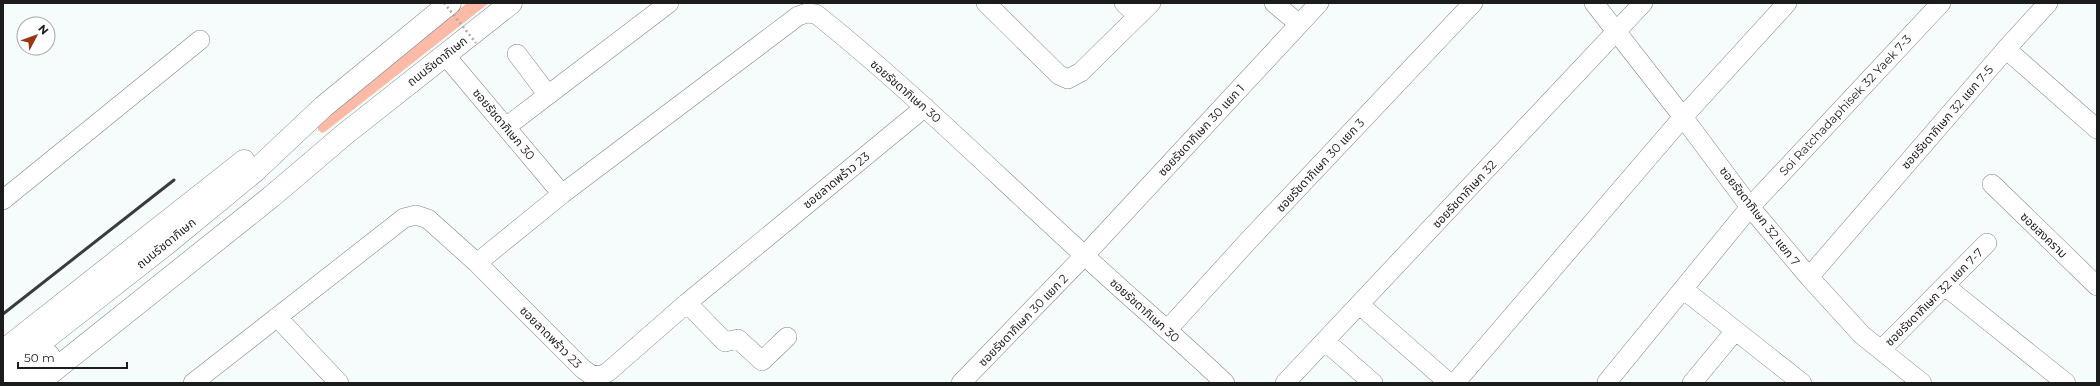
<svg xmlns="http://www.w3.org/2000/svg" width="2100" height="386" font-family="Montserrat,'Noto Sans Thai',sans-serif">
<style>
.green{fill:#fdbaa6}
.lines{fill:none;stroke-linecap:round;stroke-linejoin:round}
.minor-casing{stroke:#7e8484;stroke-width:20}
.major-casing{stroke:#7e8484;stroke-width:23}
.minor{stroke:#fff;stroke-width:19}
.major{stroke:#fff;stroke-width:22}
.rail{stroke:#393c3c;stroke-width:3}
.path-bridge{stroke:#a7abab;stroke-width:2.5;stroke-dasharray:2 3;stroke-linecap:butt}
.labels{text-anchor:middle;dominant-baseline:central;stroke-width:3;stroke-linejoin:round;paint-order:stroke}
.street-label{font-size:12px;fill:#1b1d1d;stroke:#fff}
</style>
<rect width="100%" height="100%" fill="#f6fcfc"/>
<path class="green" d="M467,3H489L326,131L322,133L318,130V126L323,121Z"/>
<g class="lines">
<g class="minor-casing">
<path id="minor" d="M986,3L1059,75L1068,79L1081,72L1151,3
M1124,3L1138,16
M1274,3L1299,24
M1594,3L1683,117L1750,207L1809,277L1862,335L1922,383
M2006,49L2048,3
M517,54L548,95L669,3
M445,55L562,194L798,16L807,13L816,14C910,89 995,174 1084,255C1130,298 1179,339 1225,383
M506,127L548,95
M1992,184L2097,286
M3,200L200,40
M477,263L562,194
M1809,277L2006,49L2097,129
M1945,286L2066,383
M1683,289L1802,383
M687,303L725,342L738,339L762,361L787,337
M1360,305L1449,383
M277,317L339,383
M1168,329L1249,240L1473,3
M1325,341L1373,383
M1881,350L1987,243
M1607,382L1750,207L1941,3
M193,383L404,218L416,215L428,219L477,263L583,369L590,374L600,376L608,372L687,303L925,107
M961,383L1084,256L1319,3
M1285,383L1643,3
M1455,383L1683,117L1787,3
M1692,383L1735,331"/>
</g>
<g class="major-casing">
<path id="major" d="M3,351L244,161
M3,372L165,245L255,171L323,107L450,3
M15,383L49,356
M38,383L271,197L345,134L511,3"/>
</g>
<use href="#minor" class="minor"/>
<use href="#major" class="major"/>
<path class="rail" d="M3,314L174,180"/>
<path class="path-bridge" d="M444,3L476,43"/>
</g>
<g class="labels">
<g class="street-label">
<text transform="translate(437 61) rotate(-38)">ถนนรัชดาภิเษก</text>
<text transform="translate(906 91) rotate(41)">ซอยรัชดาภิเษก 30</text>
<text transform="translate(1845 105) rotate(-47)">Soi Ratchadaphisek 32 Yaek 7-3</text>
<text transform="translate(1947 117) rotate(-49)">ซอยรัชดาภิเษก 32 แยก 7-5</text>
<text transform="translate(504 124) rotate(50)">ซอยรัชดาภิเษก 30</text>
<text transform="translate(1201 130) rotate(-47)">ซอยรัชดาภิเษก 30 แยก 1</text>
<text transform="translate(1320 165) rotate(-47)">ซอยรัชดาภิเษก 30 แยก 3</text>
<text transform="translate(836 180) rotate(-39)">ซอยลาดพร้าว 23</text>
<text transform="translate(1464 194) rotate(-47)">ซอยรัชดาภิเษก 32</text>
<text transform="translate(1760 216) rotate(52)">ซอยรัชดาภิเษก 32 แยก 7</text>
<text transform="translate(2044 235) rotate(44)">ซอยสงคราม</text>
<text transform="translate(166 243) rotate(-39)">ถนนรัชดาภิเษก</text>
<text transform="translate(1934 297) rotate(-45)">ซอยรัชดาภิเษก 32 แยก 7-7</text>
<text transform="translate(1145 310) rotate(42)">ซอยรัชดาภิเษก 30</text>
<text transform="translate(1023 320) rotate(-46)">ซอยรัชดาภิเษก 30 แยก 2</text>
<text transform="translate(551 337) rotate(45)">ซอยลาดพร้าว 23</text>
</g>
</g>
<rect width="2100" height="386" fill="none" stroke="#1b1d1d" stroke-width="8"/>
<g transform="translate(36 36) rotate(49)"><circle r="19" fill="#ffffff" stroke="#a4a5a5"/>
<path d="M0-3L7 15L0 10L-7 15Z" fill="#9b3411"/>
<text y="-6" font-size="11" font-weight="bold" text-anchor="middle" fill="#1b1d1d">N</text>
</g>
<path d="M18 362v6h109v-6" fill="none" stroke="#1b1d1d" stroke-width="2"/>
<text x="24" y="362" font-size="12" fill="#1b1d1d" stroke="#ffffff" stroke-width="3" paint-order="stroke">50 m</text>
</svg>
